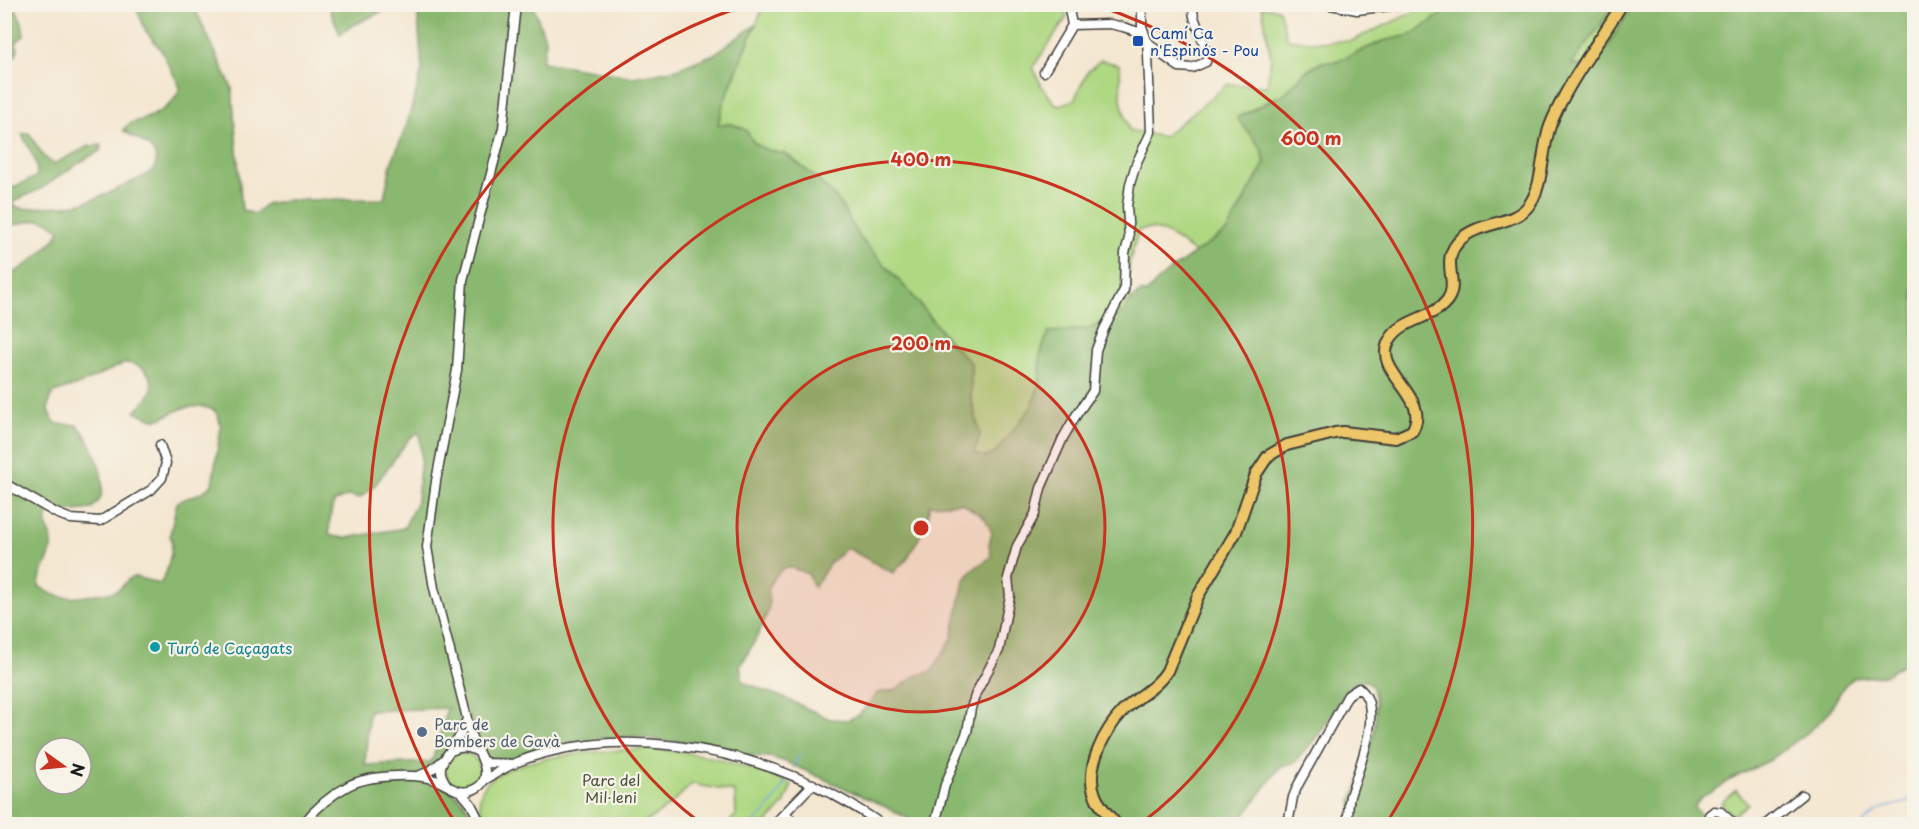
<svg xmlns="http://www.w3.org/2000/svg" width="1919" height="829" font-family="'Playpen Sans',sans-serif">
<style>
.green{fill:#afd882;stroke:#667a4f;stroke-width:1.5}
.forest{fill:#8bb870;stroke:#546a46;stroke-width:1.5;fill-rule:evenodd}
.lines{fill:none;stroke-linecap:round;stroke-linejoin:round}
.stream{stroke:#74a4de;stroke-width:1.5}
.minor-casing{stroke:#3c3a37;stroke-width:11}
.major-casing{stroke:#3c3a37;stroke-width:14}
.minor{stroke:#fff;stroke-width:8}
.major{stroke:#ecc669;stroke-width:10}
.ring{fill:none;stroke:#c8321e;stroke-width:3}
.transit-dot{fill:#1a4fb4;stroke:#f7f3e8;stroke-width:2}
.culture-dot{fill:#0f9aa8;stroke:#f7f3e8;stroke-width:2}
.service-dot{fill:#5c6f8a;stroke:#f7f3e8;stroke-width:2}
.labels{text-anchor:middle;dominant-baseline:central;stroke-width:4.5;stroke-linejoin:round;paint-order:stroke}
.transit-label{font-size:15px;fill:#164399;stroke:#f7f3e8;text-anchor:start}
.culture-label{font-size:15px;fill:#0d838f;stroke:#f7f3e8;text-anchor:start}
.service-label{font-size:15px;fill:#4e5e75;stroke:#f7f3e8;text-anchor:start}
.park-label{font-size:15px;fill:#48543b;stroke:#f7f3e8}
.centre{fill:#c8321e;stroke:#f7f3e8;stroke-width:3}
.ring-label{font-size:18px;text-anchor:middle;font-weight:bold;fill:#c8321e;stroke:#f7f3e8;stroke-width:4.5;stroke-linejoin:round;paint-order:stroke}
</style>
<rect width="100%" height="100%" fill="#f7f3e8"/>
<filter id="ink" filterUnits="userSpaceOnUse"><feTurbulence type="fractalNoise" baseFrequency=".0167" numOctaves="2"/><feDisplacementMap in="SourceGraphic" scale="12" xChannelSelector="R" yChannelSelector="G"/><feConvolveMatrix kernelMatrix="1 2 1 2 8 2 1 2 1" color-interpolation-filters="sRGB"/></filter>
<filter id="wash" filterUnits="userSpaceOnUse"><feTurbulence type="fractalNoise" baseFrequency=".008" numOctaves="4" result="noise"/><feDisplacementMap in="SourceGraphic" scale="24" xChannelSelector="R" yChannelSelector="G"/><feGaussianBlur stdDeviation="1.35" result="paint"/><feColorMatrix in="noise" values="0 0 0 0 0 0 0 0 0 0 0 0 0 0 0 0 0 1.4 0 .05"/><feComposite in="paint" operator="in"/></filter>
<g filter="url(#wash)">
<rect width="100%" height="100%" fill="#f4e7d1"/>
<path class="green" d="M764,5H1064L1067,17L1033,67L1042,87L1057,106L1074,100L1088,71L1101,60L1120,65L1121,100L1129,130L1163,137L1228,84L1267,86L1271,58L1262,7L1279,9L1287,39L1311,42L1351,41L1429,5H1455L1411,35L1383,41L1336,62H1322L1305,72L1285,93L1238,117L1261,148L1265,163L1227,231L1195,253C1179,241 1160,224 1139,230C1130,257 1125,272 1131,301L1120,315L1082,330L1048,332L1040,356V383L1031,408L993,455L982,457L974,452C983,436 976,418 972,401C969,389 971,375 971,363L951,344L914,297L861,239L815,177L786,154L767,150L754,143L746,130L732,124L718,125L723,104Z
M1615,5H1633L1594,69L1572,64Z
M652,749C700,752 748,765 792,785L784,804L766,824H728L736,815L735,792L692,784L668,807L642,824H486C483,816 478,806 480,797C486,753 618,750 652,749Z
M446 770a17 17 0 1 1 34 0a17 17 0 1 1-34 0Z
M1736,790L1748,804L1733,816L1721,803Z"/>
<path class="forest" d="M1568,4L1571,7L1574,5H1615L1572,64L1594,69L1633,5H1914V662L1909,660L1886,675L1853,678L1844,686L1827,715L1807,733L1770,760L1726,782L1720,788L1703,796L1694,807L1702,816V824H1352C1352,817 1351,808 1352,801C1355,790 1360,780 1364,770C1368,755 1374,739 1375,724C1377,704 1378,665 1348,688L1319,734L1295,762L1280,767L1238,824H918L882,805L786,762L769,757L752,756L731,750L722,751L699,742L664,741L634,736L594,739L574,742L509,759H487L469,715L451,741L437,783C459,795 466,801 476,824H5V277C22,270 50,248 60,231C42,210 27,225 5,226V191L36,177C40,162 27,147 22,134L29,133L43,156L54,164L89,146L101,145L100,151C80,161 62,174 44,187C34,194 21,195 11,204C21,211 30,208 42,207C51,206 60,207 70,205C93,202 113,191 134,181C144,176 161,170 155,155C150,142 133,139 123,130C129,122 135,122 144,119C160,113 176,103 180,87L161,50L146,31L135,5H192L198,15L232,88L242,210L255,214L266,204L290,200L384,199L391,164L407,124L422,70L417,5H533L546,41L542,62L634,77L677,69L714,54L755,25L723,104L718,125L732,124L746,130L754,143L767,150L786,154L815,177L838,200L861,239L914,297L951,344L971,363V400L980,435L974,452C980,458 985,456 993,455L1031,408L1040,383V356L1048,332C1072,331 1096,329 1118,316C1126,310 1131,298 1141,292L1145,294L1165,274L1227,231L1265,163L1261,148L1237,118L1285,93L1305,72L1322,62H1336L1383,41L1411,35L1455,5ZM125,363C138,363 153,372 152,387C151,396 141,406 135,412L154,419H160L183,408L201,406L214,410L218,415L221,427L212,485L201,493L177,502L170,535L172,541L171,554L166,573L160,584C152,583 140,576 133,577C126,579 124,586 119,589C113,594 104,593 96,594C77,599 55,600 39,586C39,571 51,560 52,545C53,531 43,531 48,514L91,509C94,506 98,503 100,499C108,479 92,439 77,425L58,424L53,421L48,410L50,397L54,393L80,384ZM417,433L420,434L421,456L417,501L404,528L346,538L331,536L329,533C330,523 329,510 335,501L348,496L359,498L373,488L409,439ZM962,503L985,518L992,533L989,544L991,557L972,570L964,581L952,638L932,671L917,675L895,690L877,693L860,714L848,720L830,719L784,698L743,682L740,666C750,650 765,625 769,606C769,601 768,596 768,591C768,582 777,575 783,568H792L808,574L814,588L829,564L847,548L893,573L907,559L928,522L929,505ZM447,708L433,758L430,762L365,765L369,711ZM45,748H81V784H45Z
M4,5H14L22,22L24,35L16,43L18,49L16,55L5,62Z
M328,5H380L383,11L352,26L340,34Z"/>
<g class="lines">
<path class="stream" d="M793,768L800,753
M752,824C767,813 777,798 786,781
M1862,824L1880,809L1908,802L1914,794"/>
</g>
</g>
<g filter="url(#ink)">
<g class="lines">
<g class="minor-casing">
<path id="minor" d="M1325,4L1357,10L1406,4
M1072,25L1110,24L1123,27L1139,32L1158,52L1179,67L1192,68L1206,62L1208,55L1194,17L1192,4
M1044,72L1072,25L1068,4
M4,483L56,513L71,519L100,521L151,490L162,478L166,463L160,445
M451,751C460,746 469,746 478,752
M484,761L488,763L514,764
M418,776L430,771L442,761
M483,781C493,775 504,768 515,763C613,724 739,746 830,793C848,803 865,812 881,824
M448,786C432,767 446,758 456,742C461,735 464,726 467,719
M461,792L471,804L481,824
M785,813L795,824
M303,824C315,809 331,795 348,786C368,775 414,773 435,780C447,784 456,794 469,791C497,784 482,757 473,742L434,588L427,547L436,481L457,370L463,280L503,128L516,4
M774,824L813,784
M935,824L945,785L967,732L971,708L976,693L999,650L1010,596L1008,578L1017,546L1035,514L1041,488L1063,438L1075,417L1093,391L1096,350L1104,329L1124,290L1125,253L1129,238L1127,206L1130,184L1136,164L1151,132L1148,55L1147,41L1142,26V4
M1288,824L1293,797L1298,785L1348,695L1359,688C1386,708 1357,772 1350,796C1348,805 1348,815 1348,824
M1708,824L1709,815L1714,811L1721,812L1734,824
M1766,824L1802,795"/>
</g>
<g class="major-casing">
<path id="major" d="M1116,824C1108,815 1099,806 1095,795C1084,768 1105,730 1123,711C1137,696 1156,689 1167,671L1198,596L1236,532L1256,474L1268,456L1287,445L1335,433L1343,432L1396,438L1412,431C1433,397 1372,373 1389,341C1402,317 1434,320 1448,299C1460,280 1438,261 1461,239C1480,221 1514,226 1529,205C1544,185 1541,151 1550,126C1567,83 1598,44 1622,4"/>
</g>
<use href="#minor" class="minor"/>
<use href="#major" class="major"/>
</g>
</g>
<circle cx="921" cy="528" r="184" fill="#c8321e" fill-opacity=".12"/>
<g class="ring">
<circle cx="921" cy="528" r="184"/>
<path d="M702 824A368 368 0 1 1 1140 824"/>
<path d="M456 824A551 551 0 0 1 746 5M1096 5A551 551 0 0 1 1386 824"/>
</g>
<rect class="transit-dot" x="1132" y="35" width="12" height="12" rx="3"/>
<circle class="culture-dot" cx="155" cy="647" r="6"/>
<circle class="service-dot" cx="422" cy="732" r="6"/>
<g class="labels">
<g class="transit-label">
<text x="1150" y="32">Camí Ca<tspan x="1150" dy="17">n'Espinós - Pou</tspan></text>
</g>
<g class="culture-label">
<text x="167" y="647">Turó de Caçagats</text>
</g>
<g class="service-label">
<text x="434" y="723">Parc de<tspan x="434" dy="17">Bombers de Gavà</tspan></text>
</g>
<g class="park-label">
<text x="611" y="779">Parc del<tspan x="611" dy="17">Mil·leni</tspan></text>
</g>
</g>
<circle cx="921" cy="528" r="9" class="centre"/>
<g class="ring-label">
<text x="1311" y="145">600 m</text>
<text x="921" y="166">400 m</text>
<text x="921" y="350">200 m</text>
</g>
<rect width="1919" height="829" fill="none" stroke="#f7f3e8" stroke-width="24"/>
<g transform="translate(63 766) rotate(105)"><circle r="28" fill="#f7f3e8" stroke="#9f9d96" stroke-width="1.5"/>
<path d="M0-4.5L10 22L0 15L-10 22Z" fill="#c8321e"/>
<text y="-9" font-size="16" font-weight="bold" text-anchor="middle" fill="#1c1c1c">N</text>
</g>
</svg>
